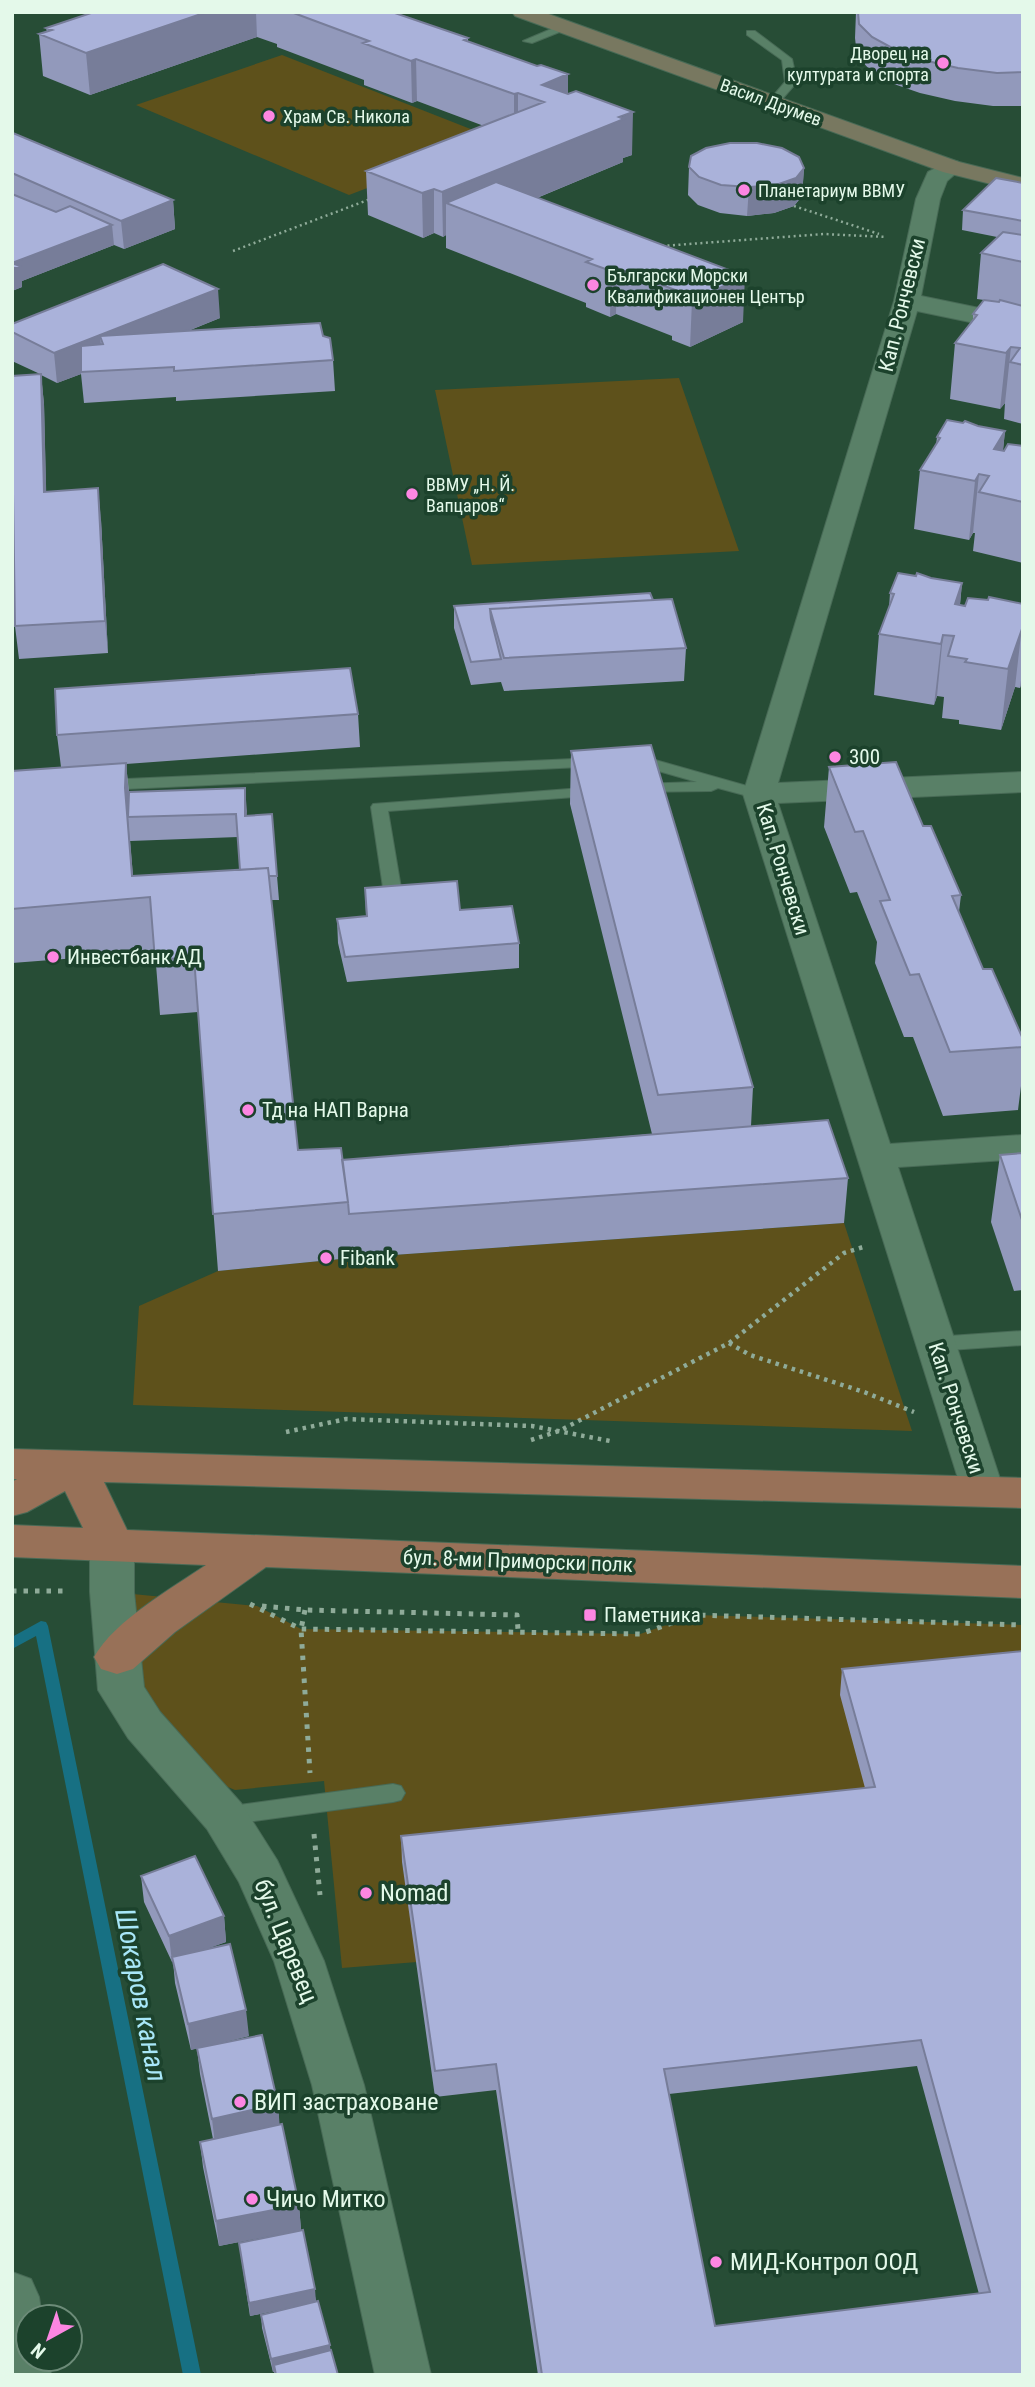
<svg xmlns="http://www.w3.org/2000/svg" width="1035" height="2387" font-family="'Roboto Condensed',sans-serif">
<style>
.green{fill:#5e511b}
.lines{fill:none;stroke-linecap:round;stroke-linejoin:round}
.stream{fill:#177083;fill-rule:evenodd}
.lane-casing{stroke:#486a56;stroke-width:2}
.street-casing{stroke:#486a56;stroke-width:2}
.secondary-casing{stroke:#486a56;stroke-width:2}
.primary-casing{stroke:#486a56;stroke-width:2}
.path-far2{stroke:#8fab99;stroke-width:2.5;stroke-dasharray:2 3.5;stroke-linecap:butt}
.path-far1{stroke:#8fab99;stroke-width:4.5;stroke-dasharray:3.5 5;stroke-linecap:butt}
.path{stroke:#8fab99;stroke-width:5;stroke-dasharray:4.5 7;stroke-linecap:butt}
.lane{fill:#598067;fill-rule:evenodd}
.street{fill:#598067;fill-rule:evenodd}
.secondary{fill:#787860;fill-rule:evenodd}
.primary{fill:#987158;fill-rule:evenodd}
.wall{fill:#9299bb;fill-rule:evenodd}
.shaded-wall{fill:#777d99}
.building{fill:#aab2da;stroke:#777d99;stroke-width:2;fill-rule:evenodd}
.poi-dot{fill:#fd86e2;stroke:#1c422c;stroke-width:2.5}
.labels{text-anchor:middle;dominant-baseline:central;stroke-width:7;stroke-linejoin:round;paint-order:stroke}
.far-poi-label{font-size:18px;fill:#e4f9ea;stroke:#1c422c;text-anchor:start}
.far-street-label{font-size:18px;fill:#e4f9ea;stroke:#1c422c}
.street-label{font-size:21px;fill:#e4f9ea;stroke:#1c422c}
.poi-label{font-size:21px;fill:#e4f9ea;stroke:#1c422c;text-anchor:start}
.near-poi-label{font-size:24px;fill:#e4f9ea;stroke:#1c422c;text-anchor:start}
.near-street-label{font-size:24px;fill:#e4f9ea;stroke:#1c422c}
.near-water-label{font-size:28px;font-style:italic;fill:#a8e7f8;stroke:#1c422c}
</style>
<rect width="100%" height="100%" fill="#274d36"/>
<path class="green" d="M282,55L496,139L349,195L136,105Z
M679,378L739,551L472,565L435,390Z
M844,1223L912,1431L133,1405L139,1306L218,1271L351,1258Z
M112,1592L257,1606L301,1629L640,1634L695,1615L1023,1625V1677L872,1813L402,1862L417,1962L342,1968L324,1781L235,1790L180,1767L144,1725Z"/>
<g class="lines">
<path class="stream" d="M41,1621L46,1622L48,1626L201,2375H183L36,1636L12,1649V1637Z"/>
<g class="lane-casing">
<path id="lane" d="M563,24L568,27L567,29L532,43L523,41Z
M747,31H755L792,59L797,82L777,105L767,103L785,82L782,60L747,35Z
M641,756L765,791L767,794L759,799L718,788L711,791L633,792L631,789L639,784L697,782L641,766L626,765L624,762L626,759Z
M595,758L603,763L601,766L104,790L96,785L104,780Z
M595,787L601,789L603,792L601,795L388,811L402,894L393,899L384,894L371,807L373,804Z
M1023,1331V1345L935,1351L928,1349L925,1344L928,1339L935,1337Z
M393,1784L401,1786L405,1793L401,1800L393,1802L224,1825L216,1823L212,1816L216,1809L224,1807Z"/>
</g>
<g class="street-casing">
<path id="street" d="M951,160L959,162L963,167L947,181L940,199L921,296L1023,317V333L917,311L778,783L1023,772V792L778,803L890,1144L1023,1135V1159L898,1167L1004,1491L998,1502L983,1506L968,1502L962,1491L743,794L894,301L916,199L928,172Z
M112,1528L127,1533L134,1544V1592L144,1687L160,1712L241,1803L277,1860L324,1961L364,2085L431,2375H375L312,2085L274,1961L239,1882L207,1829L128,1738L98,1690L90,1592V1544L97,1533Z
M12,2272L31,2279L39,2297L42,2317H28V2359H49L51,2375H12Z"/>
</g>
<g class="secondary-casing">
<path id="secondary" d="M512,12H543L959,162L1023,178V192L943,172L515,16Z"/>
</g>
<g class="primary-casing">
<path id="primary" d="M12,1449L1023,1478V1508L104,1482L127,1530L1023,1566V1598L266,1567L175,1632L133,1669L117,1674L101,1669L94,1657C115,1620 171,1589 206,1565L12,1557V1525L83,1528L65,1491L27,1512L12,1516V1482L17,1479H12Z"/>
</g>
<path class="path-far2" d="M794,206L879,234
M662,246L824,234L887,237
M233,251L373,198"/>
<path class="path-far1" d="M729,1343L750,1355L864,1392L914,1412
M286,1432L346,1419L532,1426L610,1441
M531,1440L559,1431L729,1343L844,1253L863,1247"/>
<path class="path" d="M12,1591H67
M250,1604L301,1629L640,1634L695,1615L1023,1625
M262,1606L305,1610L517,1615L518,1630
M305,1610L301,1629L310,1773
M314,1834L320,1895"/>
<use href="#lane" class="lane"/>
<use href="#street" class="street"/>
<use href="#secondary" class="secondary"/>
<use href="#primary" class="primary"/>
</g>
<path class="wall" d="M94,12H392L468,38V41L568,94L632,155L623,158V162L537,198L743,322L690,347L672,340V336L616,314L610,317L586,307V303L446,248V235L443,237L434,233L423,238L368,215L366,171L484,126L417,101L412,103L364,85V80L277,47V44L257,37L90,95L43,76L39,34L47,32L46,28Z
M856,12H1023V106H993L955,101L920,93L891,83L870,70L857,56L855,38Z
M12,133L173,200L175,229L124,249L114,245L22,281V287L12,291Z
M689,167L804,168L802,196L794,206L774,213L747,216L720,213L698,205L688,195Z
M1023,183V424L1004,419L1005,403L1000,409L950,399L955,343L973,320V314L984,300L977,299L981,253L997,237L962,230L963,210Z
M220,318L188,331L323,336L333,360L335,391L176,401V397L84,403L81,374L57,383L41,375L44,404L46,491L101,520L108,653L19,659L15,626L14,525H12V376L40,374L12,361V324Z
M978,426L1005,431L1003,450L1023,446V563L973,551L975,533H973L969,540L914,529L920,470L936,445L937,437Z
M931,578L962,583L960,605L965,606L1023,604V680L1020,688L1015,687L1001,730L959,724V720L942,718L944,697L937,696L934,705L874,695L879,634L889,608L890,593Z
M653,600L686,648L684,681L504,691L501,682L471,685L454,628V606Z
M358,714L360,747L126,764L129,792L247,816L277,876L279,900H271L298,1150L342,1160L652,1134L570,804L571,751L753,1087L751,1126L848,1178L844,1223L351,1258L218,1271L198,1012L160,1015L155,952L12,963V771L61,767L57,735ZM238,837L240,870L133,876L130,841Z
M829,767L923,826L961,895L959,912L983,969L1023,1039V1070L1018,1110L943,1116L913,1037H904L875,963L877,942L857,892L850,893L824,827Z
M365,888L460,910L519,943V968L347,982L338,943L337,919L366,916Z
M1023,1153V1290L1014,1291L991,1222L1000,1155Z
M1023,1651V2375H538L496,2090L435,2097L402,1862L401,1836L865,1788L840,1695L842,1669ZM917,2066L979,2294L715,2326L669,2094Z
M141,1876L224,1916L226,1942L205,1949L249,2036L200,2048L278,2104L279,2124L299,2205L301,2230L316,2301L338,2375H275L274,2372H273L262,2328L261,2315L306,2304L250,2316L239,2243L289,2232L219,2246L203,2167L200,2142L213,2139L200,2074L197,2048L191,2050L175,1983L173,1961L172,1962L144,1902Z"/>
<path class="shaded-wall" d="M207,12H256L257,37L90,95L86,53Z
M416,59L417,101L412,103L411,61Z
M568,74V117L542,85Z
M518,93V136L514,137V94Z
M633,112L632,155L623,158V162L486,219L446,203V235L443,237L442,192Z
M804,168L802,196L794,206L774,213L747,216L749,187Z
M434,189V233L423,238L422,193Z
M173,200L175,229L124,249L121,221Z
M112,225L114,245L22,281V287L12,291V263Z
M617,268L616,314L610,317L611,271Z
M745,276L743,322L690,347L692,301Z
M218,289L220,318L105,364L103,344L100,336L103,365L81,372V374L57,383L54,353Z
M1011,347L1005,403L1000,409L1006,353Z
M41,374L44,404L47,523L44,492Z
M1005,431L999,489L994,449Z
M979,474L973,533L969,540L975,481Z
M98,488L101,520L108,653L105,621Z
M962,583L956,643L954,636L955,604Z
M1022,626L1015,687L1001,730L1008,669Z
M943,635L937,696L934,705L941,644Z
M1023,666V680L1020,688Z
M126,763L131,817H128L134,899L125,788Z
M245,788L247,811L246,840L245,816Z
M224,1916L226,1942L172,1962L169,1936Z
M246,2010L249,2036L191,2050L188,2024Z
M278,2104L280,2130L215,2144L212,2119Z
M299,2205L301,2230L219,2246L216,2221Z
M315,2289L316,2302L250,2316L249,2303Z
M330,2345L331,2358L274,2365V2372H273L271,2359Z"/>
<path class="building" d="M94,12H207L86,53L39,34L52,30L46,28Z
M291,12H392L468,38L464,40L537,66L541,65L568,74L542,85L568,94L576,91L633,112L619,117L624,119L442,192L434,189L422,193L366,171L544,102L518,93L514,94L416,59L411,61L363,43L369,41Z
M858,12H1023V72L997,73L958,68L923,60L894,49L872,37L859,24Z
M12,133H13L173,200L121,221L12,173Z
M730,143H757L782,148L799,157L804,168L796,178L776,185L749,187L721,185L699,177L689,167L691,156L706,148Z
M996,178L1023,183V221L963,210Z
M496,182L745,276L692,301L673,294L678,291L617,268L611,271L586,262L592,259L446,203Z
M12,194L56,212L70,206L112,225L12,263Z
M1003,232L1023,235V262L981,253Z
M12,263L20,266L12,269Z
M163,264L218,289L54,353L12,332V324Z
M984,300L999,302L1000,300L1023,306V365L1010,362L1020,348L1011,347L1006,353L955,343L977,315L973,314Z
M320,323L323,336L330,338L333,360L174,371V367L81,372V346L103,344L100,336Z
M41,374L44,492L98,488L105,621L15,626L13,494H12V376Z
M947,420L963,423L965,421L978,426L1005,431L994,449L1004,451L1008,444L1023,446V502L979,492L989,476L979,474L975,481L920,470L940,438L937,437Z
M898,573L916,576L917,573L931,578L962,583L955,604L965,606L968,598L988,600L989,597L1023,604V626L1008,669L965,662L967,659L948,656L954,636L943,635L941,644L879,634L894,594L890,593Z
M650,593L653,600L490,609L491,619L501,659L471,662L454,606Z
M672,599L686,648L504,658L490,609Z
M350,668L358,714L57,735L55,689Z
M651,745L753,1087L658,1095L571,751Z
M896,762L923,826H931L961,895L952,896L983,969H992L1023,1039V1047L950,1052L919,974L910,975L880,901L890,900L863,831L855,832L829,767Z
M126,763L125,788L132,876L268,868L298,1150L341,1148L348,1202L213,1214L194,957L155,960L150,897L12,909V771Z
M245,788V816L272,814L277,876H269L268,868L240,870L236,814L128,817L129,792Z
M457,881L460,910L512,906L519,943L345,957L337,919L367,916L365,888Z
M828,1120L848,1178L349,1214L348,1202L342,1160Z
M1023,1153V1223L1000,1155Z
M1023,1651V2375H542L496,2064L435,2071L401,1836L875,1787L842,1669ZM921,2040L990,2292L715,2326L664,2069Z
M195,1856L224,1916L169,1936L141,1876Z
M230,1944L246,2010L188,2024L172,1957Z
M262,2035L278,2104L212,2119L197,2048Z
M282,2124L299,2205L216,2221L200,2142Z
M303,2230L315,2289L249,2303L239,2243Z
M318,2301L330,2345L271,2359L261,2315Z
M331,2350L338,2375H276L274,2365Z"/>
<g class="poi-dot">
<circle cx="943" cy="63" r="7"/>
<circle cx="269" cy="116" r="7"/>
<circle cx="744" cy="190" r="7"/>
<circle cx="593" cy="285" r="7"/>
<circle cx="412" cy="494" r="7"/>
<circle cx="835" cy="757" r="7"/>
<circle cx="53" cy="957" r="7"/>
<circle cx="248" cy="1110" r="7"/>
<circle cx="326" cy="1258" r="7"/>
<rect x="583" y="1608" width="14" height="14" rx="3.5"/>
<circle cx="366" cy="1893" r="7"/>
<circle cx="240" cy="2102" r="7"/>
<circle cx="252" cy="2199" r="7"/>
<circle cx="716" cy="2262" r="7"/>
</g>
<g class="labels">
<g class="far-poi-label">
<text x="929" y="53" text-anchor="end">Дворец на<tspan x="929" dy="21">културата и спорта</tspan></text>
<text x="283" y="116">Храм Св. Никола</text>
<text x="758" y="190">Планетариум ВВМУ</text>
<text x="607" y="275">Български Морски<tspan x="607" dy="21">Квалификационен Център</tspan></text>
<text x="426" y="484">ВВМУ „Н. Й.<tspan x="426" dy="21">Вапцаров“</tspan></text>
</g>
<g class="far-street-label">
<text transform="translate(771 102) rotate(20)">Васил Друмев</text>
</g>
<g class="street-label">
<text transform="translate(902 305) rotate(-76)">Кап. Рончевски</text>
<text transform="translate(783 869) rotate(73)">Кап. Рончевски</text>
<text transform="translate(956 1408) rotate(72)">Кап. Рончевски</text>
<text transform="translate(518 1561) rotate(2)">бул. 8-ми Приморски полк</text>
</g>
<g class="poi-label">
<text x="849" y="757">300</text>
<text x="67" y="957">Инвестбанк АД</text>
<text x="262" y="1110">Тд на НАП Варна</text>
<text x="340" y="1258">Fibank</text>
<text x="604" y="1615">Паметника</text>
</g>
<g class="near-poi-label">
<text x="380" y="1893">Nomad</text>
<text x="254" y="2102">ВИП застраховане</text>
<text x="266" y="2199">Чичо Митко</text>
<text x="730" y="2262">МИД-Контрол ООД</text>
</g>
<g class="near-street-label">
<text transform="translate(286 1941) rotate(68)">бул. Царевец</text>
</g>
<g class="near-water-label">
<text transform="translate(141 1995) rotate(79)">Шокаров канал</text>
</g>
</g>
<rect width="1035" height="2387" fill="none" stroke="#e4f9ea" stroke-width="28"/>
<g transform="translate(49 2338) rotate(220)"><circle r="33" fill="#1c422c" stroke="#6c8b78" stroke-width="2"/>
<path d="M0-5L12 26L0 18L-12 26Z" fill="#fd86e2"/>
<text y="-10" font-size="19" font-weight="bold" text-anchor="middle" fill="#e4f9ea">N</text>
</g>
</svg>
